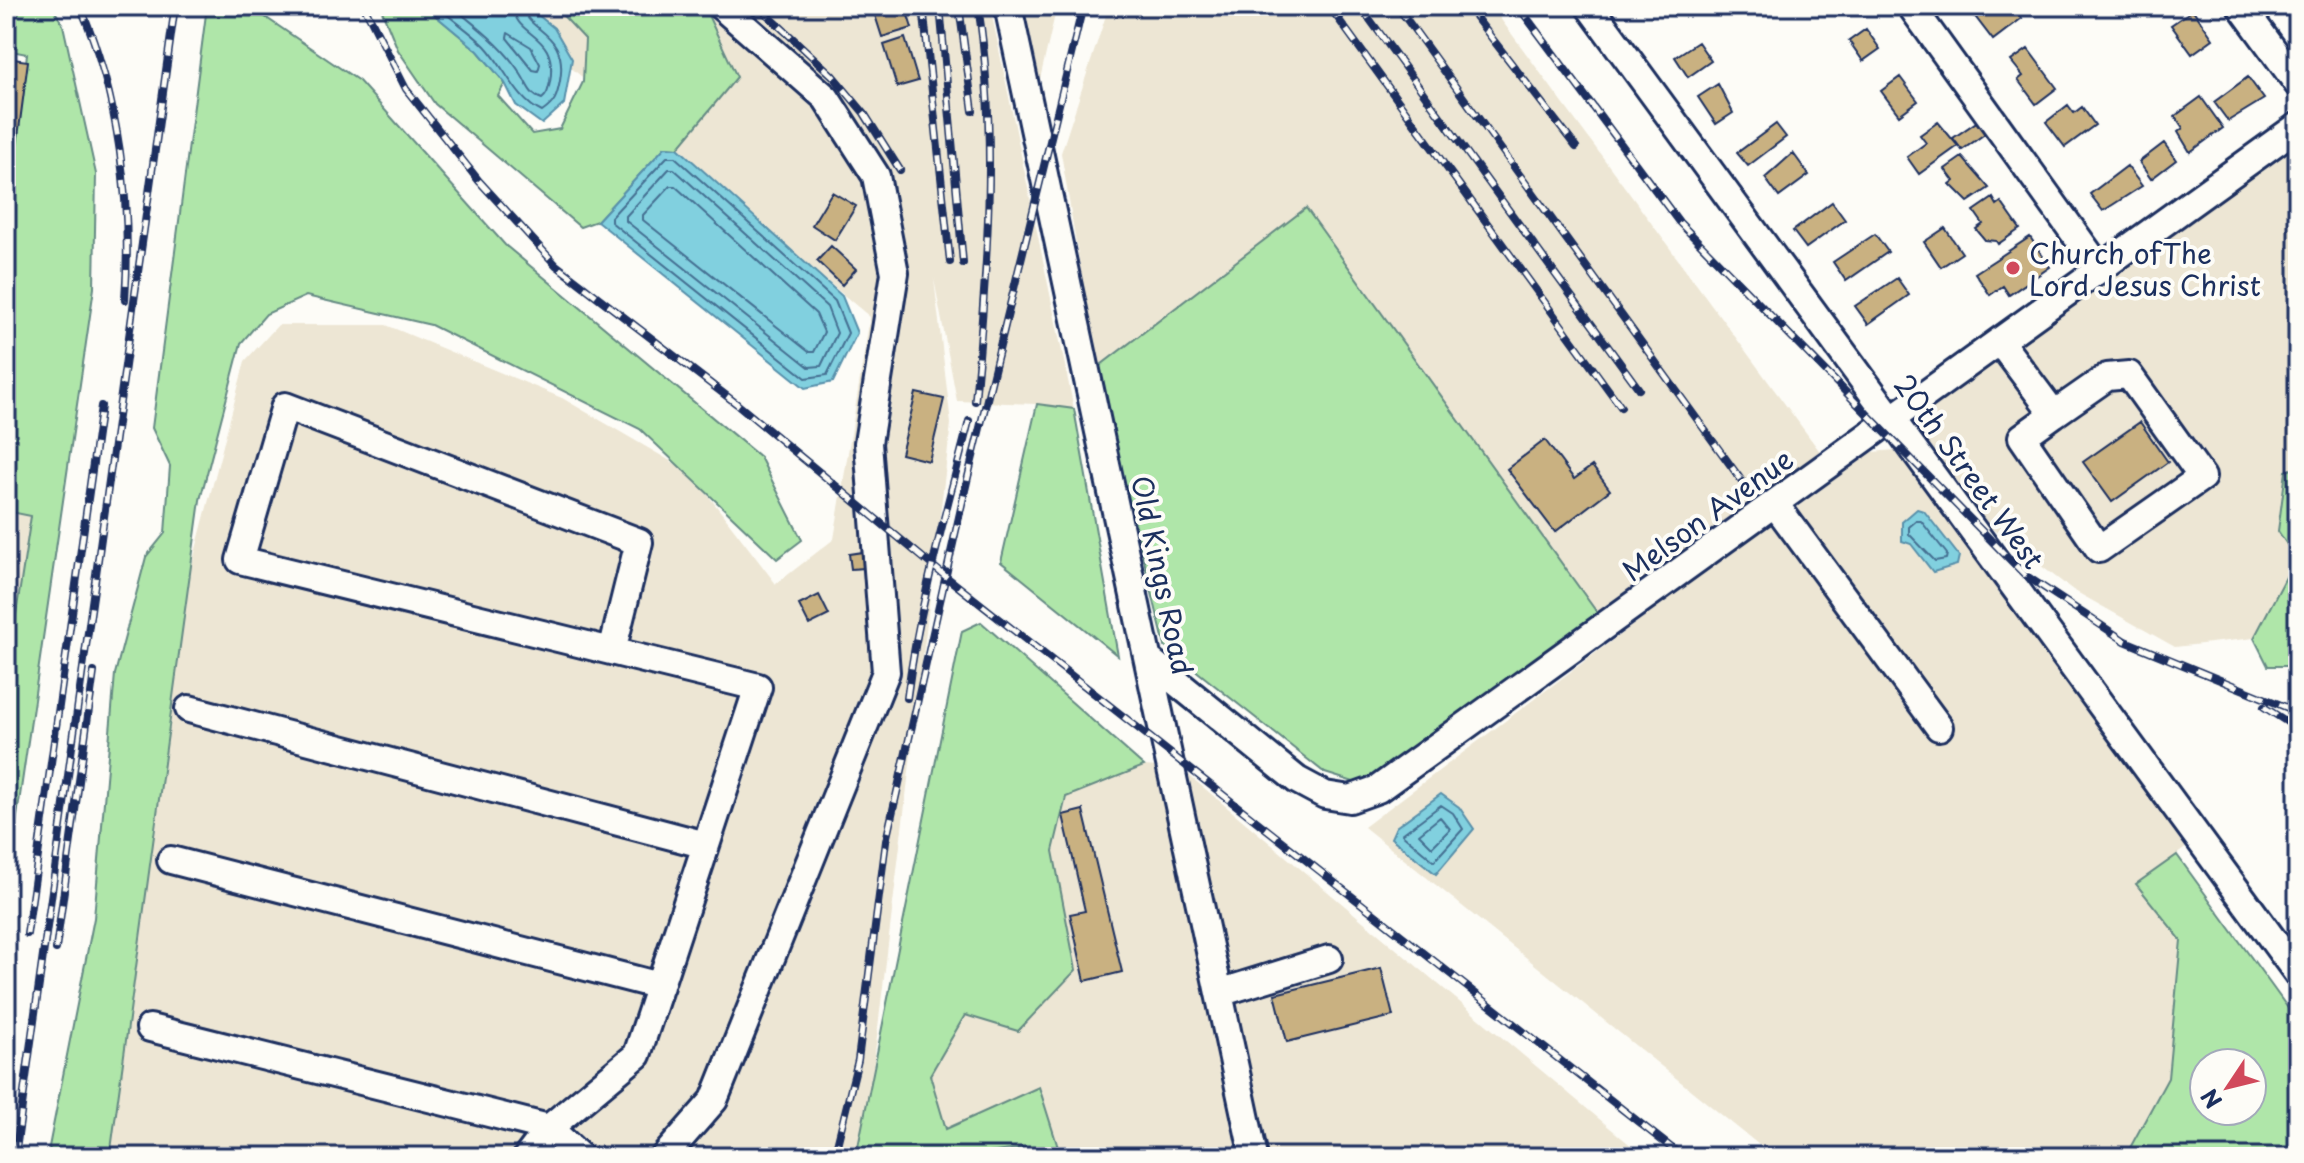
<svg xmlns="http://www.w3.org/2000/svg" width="2304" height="1163" font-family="'Playpen Sans',sans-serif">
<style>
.built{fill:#ede6d4}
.green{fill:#afe6a9;stroke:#658a84;stroke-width:2;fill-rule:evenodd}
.water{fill:#81d0df;stroke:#5890ab;stroke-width:2}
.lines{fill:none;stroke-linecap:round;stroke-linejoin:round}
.shore{stroke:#446f92;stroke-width:2}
.building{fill:#c9b181;stroke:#1b2f5e;stroke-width:2}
.minor-casing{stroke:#1b2f5e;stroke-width:32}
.minor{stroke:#fdfcf7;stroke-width:26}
.rail-casing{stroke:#1b2f5e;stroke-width:8}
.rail{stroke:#fdfcf7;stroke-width:5;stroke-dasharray:15;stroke-linecap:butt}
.poi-dot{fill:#d1495b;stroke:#fdfcf7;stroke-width:3}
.labels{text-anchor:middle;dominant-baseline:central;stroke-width:8;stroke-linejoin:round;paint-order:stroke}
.poi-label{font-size:28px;fill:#1b2f5e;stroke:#fdfcf7;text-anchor:start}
.street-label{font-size:28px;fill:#1b2f5e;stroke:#fdfcf7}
</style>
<rect width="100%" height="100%" fill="#fdfcf7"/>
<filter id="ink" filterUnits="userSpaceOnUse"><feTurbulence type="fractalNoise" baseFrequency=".0125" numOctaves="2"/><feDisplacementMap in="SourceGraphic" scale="16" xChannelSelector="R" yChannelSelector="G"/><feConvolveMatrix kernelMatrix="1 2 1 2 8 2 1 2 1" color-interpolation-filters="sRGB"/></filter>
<g filter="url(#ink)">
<path class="built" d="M497,6H990L1074,409L1037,404L957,401L934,279L951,424L869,1102L855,1157H108L176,626L245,361L278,325H386L562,398L691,473L776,584L834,539L870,317Z
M1017,6H1057L1036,96Z
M1109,6H1491L1821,453L1601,618L1097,368L1061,153Z
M2298,137V467L2286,472L2296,558L2254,638L2175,647L2073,590L1975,516L1917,435L1920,412Z
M1895,450L1983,556L2191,844L2136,884L2181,940L2168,1078L2125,1157H1774L1364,827L1862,453Z
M6,512L32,516L6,680Z
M1144,766L1158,767L1244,1157H1061L1038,1087L945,1129L930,1075L965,1014L1076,970L1053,850L1066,796Z
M1179,767L1622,1138L1645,1157H1263Z"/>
<path class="green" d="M6,6H52L63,25L96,174L94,288L6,892V680L31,516L6,511V231L27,54L6,50Z
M207,6H249L359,81L505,245L760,457L802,540L777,559L640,429L431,325L306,296L266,314L241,343L200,500L110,1157H52L49,1147L94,918L115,674L146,557L165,533L170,466L152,428Z
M380,6H424L478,51L505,83L498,96L532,134L560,129L583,82L585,39L554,6H699L707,13L737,77L678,148L665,147L597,221L580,227L435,104L398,50Z
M1306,208L1601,618L1363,785L1325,773L1165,646L1097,368Z
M1037,404L1074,409L1118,656L1001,562Z
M2298,467V666H2268L2254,638L2296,558L2278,531L2286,471Z
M981,622L1144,766L1066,797L1053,851L1076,970L1018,1031L965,1015L930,1075L946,1129L1039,1087L1061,1157H1026L1024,1148L959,1157H856L962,631Z
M2177,855L2298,1022V1157H2125L2168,1078L2181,940L2136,884ZM2204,1063H2252V1111H2204Z"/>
<path class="water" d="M424,6H527L554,28L572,59L564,104L542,124L516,105L505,83L478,51Z
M665,147L678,148L842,296L857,333L833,382L805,388L597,221Z
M1917,509L1924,511L1959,556L1957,565L1933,572L1911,544L1902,541V522Z
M1441,794L1459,807L1474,829L1436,874L1391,838L1396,827Z"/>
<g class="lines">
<path class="shore" d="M436,6C452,19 471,32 485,46C505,67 516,100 542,112C555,103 557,97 560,81C569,30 526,33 523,6
M452,6C477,27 505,47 522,76C528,86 530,95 542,99C548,94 548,90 550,82C559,31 515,39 513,6
M508,33L531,47L540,64L538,71L533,70L507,38Z
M667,157H675L835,301L848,333L827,375L806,378L611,222V217Z
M669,169H674L827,307L837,333L821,366L809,367L626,221V216Z
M670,186H675L816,314L824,332L814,352H809L643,220V215Z
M1916,521H1921L1947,554L1946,559L1935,561L1909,534V527Z
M1441,805L1453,813L1463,829L1434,861L1402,834Z
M1440,817L1450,829L1432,847L1419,834Z"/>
</g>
<path class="building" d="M895,6H905L912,28L882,37L874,12Z
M1967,6H2013L2022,18L1993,40Z
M2193,10L2213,39L2192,54L2171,25Z
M1866,29L1880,49L1863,61L1849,41Z
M905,38L918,81L897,87L884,45Z
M1698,42L1711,61L1688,77L1675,57Z
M2028,49L2057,88L2036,104L2018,80L2023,76L2011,61Z
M6,58L28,61L6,228Z
M1900,77L1918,101L1899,115L1881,91Z
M2248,77L2264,99L2228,121L2214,102Z
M1718,84L1733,113L1716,124L1698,97Z
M2201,97L2223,128L2190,152L2178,132L2183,128L2175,116Z
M2068,105L2074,113L2082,107L2095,125L2065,147L2046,122Z
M1978,121L1986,133L1962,150L1953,138Z
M1938,122L1958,146L1919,174L1907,157L1926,143L1920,135Z
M1776,124L1786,137L1748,166L1737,153Z
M2164,143L2176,160L2151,179L2139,162Z
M1793,153L1809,175L1779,197L1765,178Z
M1962,157L1989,188L1968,202L1950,184L1954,181L1945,169Z
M2127,166L2142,186L2103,211L2090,194Z
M832,192L856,206L835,240L812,225Z
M1993,198L1997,205L2001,202L2020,229L1998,244L1996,241L1985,240L1976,229L1983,224L1974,211Z
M1832,202L1845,220L1806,248L1793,231Z
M1945,228L1962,253L1941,267L1924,242Z
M1875,234L1888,252L1846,281L1833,262Z
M2030,237L2050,267L2009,295L2003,286L1990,295L1975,273Z
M831,246L856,269L842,285L817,261Z
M1897,278L1909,295L1868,324L1855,306Z
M916,393L944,399L929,461L901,454Z
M2140,422L2168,462L2112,502L2083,462Z
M1545,440L1574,479L1592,466L1610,490L1555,532L1507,469Z
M863,552L865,568L851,569L849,554Z
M819,595L829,615L809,625L799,605Z
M1083,810L1122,972L1085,981L1070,914L1085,911L1063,815Z
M1381,968L1393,1016L1287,1042L1275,994Z
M1203,1146L1205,1157H1182L1181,1149Z"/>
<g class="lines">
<g class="minor-casing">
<path id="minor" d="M1008,6L1254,1157
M1589,6L2298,974
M1911,6L2100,269
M2241,6L2298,84
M2000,342L2054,414L2022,437L2099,549L2202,477L2129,375L2107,377L2054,414
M1775,504L1939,727
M1148,659L1297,780L1325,795L1350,799L1378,789L2298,126
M189,709L706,845
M171,860L660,986
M1219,993L1329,959
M150,1028L549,1128L580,1157
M527,1157L549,1128L637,1055L758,687L240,560L285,406L639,542L612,651
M664,1157L714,1100L886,672L868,443L895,273L876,176L826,98L721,6"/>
</g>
<use href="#minor" class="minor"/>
<g class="rail-casing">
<path id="rail" d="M80,6C119,95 132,204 125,300
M364,6L406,89L479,181L556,265L737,404L945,576L1683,1157
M758,6L833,76L864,113L900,170
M923,6L950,262
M940,6L963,263
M959,6L973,111
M1329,6L1621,407
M1360,6L1639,389
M1397,6L1747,488
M1467,6L1576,147
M1518,6L1679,222L2025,575L2125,641L2298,712
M975,401C987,272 998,135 978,6
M907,698C919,604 946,513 969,421
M2264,707L2298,729
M27,934L101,406
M56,949L94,672
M15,1157L175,6
M834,1157L858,1060L886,841L968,477L1083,6"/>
</g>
<use href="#rail" class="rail"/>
</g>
</g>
<circle class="poi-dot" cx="2013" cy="268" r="8"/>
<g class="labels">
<g class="poi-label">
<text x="2029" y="252">Church ofThe<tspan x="2029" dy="32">Lord Jesus Christ</tspan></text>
</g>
<g class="street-label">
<text transform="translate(1970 471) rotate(54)">20th Street West</text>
<text transform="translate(1707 514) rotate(-36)">Melson Avenue</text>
<text transform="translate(1163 575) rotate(78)">Old Kings Road</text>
</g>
</g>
<rect width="2304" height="1163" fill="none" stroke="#fdfcf7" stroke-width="32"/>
<rect x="16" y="16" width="2272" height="1131" fill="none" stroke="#1b2f5e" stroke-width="3" filter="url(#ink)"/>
<g transform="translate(2228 1087) rotate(235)"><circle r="38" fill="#fdfcf7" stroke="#a3aaba" stroke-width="2"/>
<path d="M0-6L14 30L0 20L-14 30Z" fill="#d1495b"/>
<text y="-12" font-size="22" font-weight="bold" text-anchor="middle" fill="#1b2f5e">N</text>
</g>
</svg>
